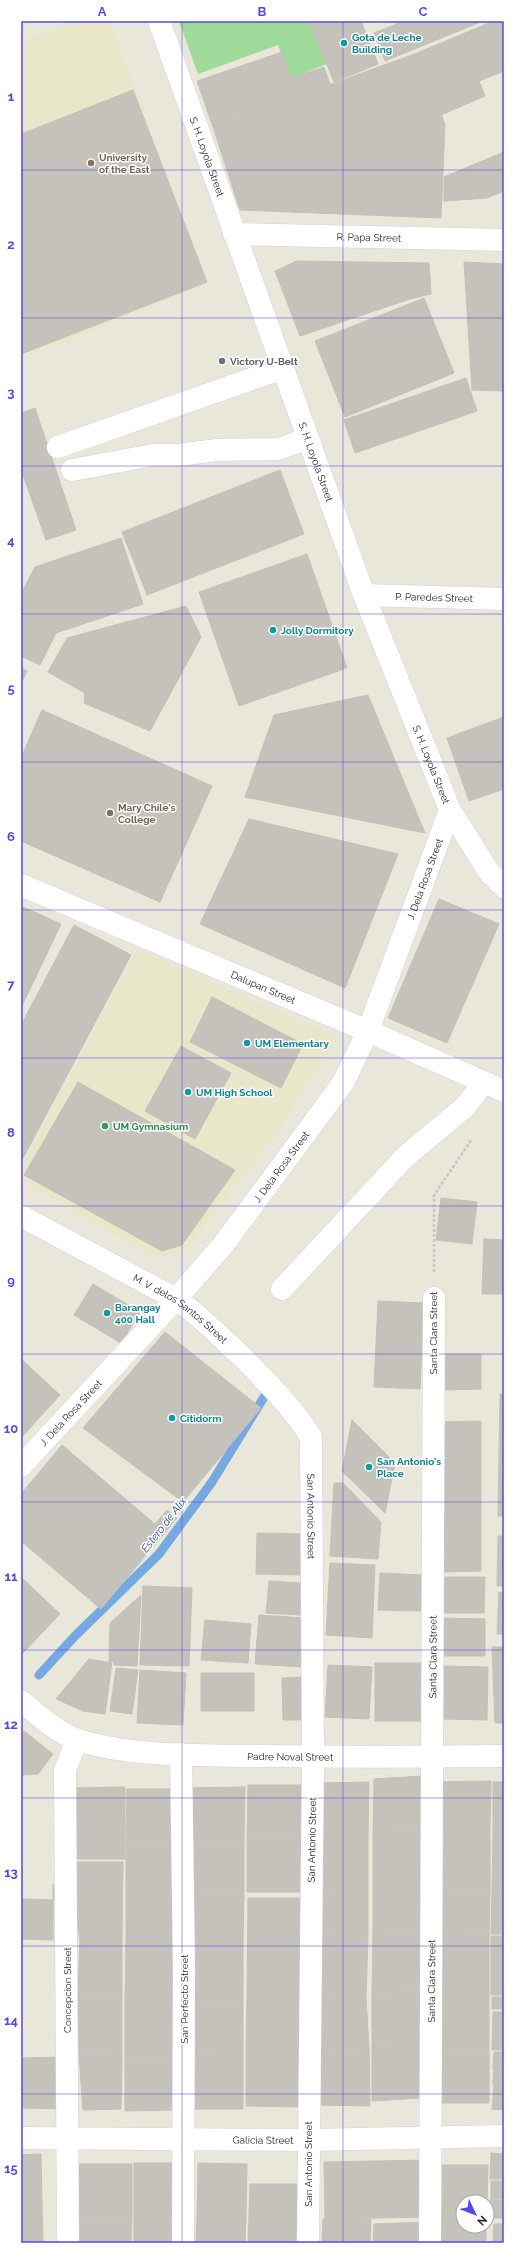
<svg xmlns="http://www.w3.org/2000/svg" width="525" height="2264" font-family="Raleway,sans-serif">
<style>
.education{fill:#e9e7ca}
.green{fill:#a0db9b}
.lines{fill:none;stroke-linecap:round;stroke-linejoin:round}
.stream{stroke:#76a9e2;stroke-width:9}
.building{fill:#c4c2ba;stroke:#c3c2b4}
.minor-casing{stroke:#d0cfdf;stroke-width:23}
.path{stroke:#c7c7c7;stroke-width:2.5;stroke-dasharray:3 2;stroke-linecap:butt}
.minor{stroke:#fff;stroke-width:22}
.grid{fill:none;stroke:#5348e8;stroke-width:1;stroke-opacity:0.55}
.culture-dot{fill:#0f9aa8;stroke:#fff;stroke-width:1.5}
.education-dot{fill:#8d6e63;stroke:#fff;stroke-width:1.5}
.worship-dot{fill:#6b7280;stroke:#fff;stroke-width:1.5}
.leisure-dot{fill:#2e9e5b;stroke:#fff;stroke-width:1.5}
.labels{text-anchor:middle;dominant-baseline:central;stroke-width:3;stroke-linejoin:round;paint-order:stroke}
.culture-label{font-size:10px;font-weight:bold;fill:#0d838f;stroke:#fff;text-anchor:start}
.street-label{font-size:10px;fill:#272727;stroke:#fff}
.education-label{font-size:10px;font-weight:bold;fill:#785e54;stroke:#fff;text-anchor:start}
.worship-label{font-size:10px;font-weight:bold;fill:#5b616d;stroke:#fff;text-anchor:start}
.leisure-label{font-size:10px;font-weight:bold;fill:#27864d;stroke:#fff;text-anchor:start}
.water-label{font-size:11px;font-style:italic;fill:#194689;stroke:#fff}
.neatline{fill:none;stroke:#5348e8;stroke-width:1.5}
.grid-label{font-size:13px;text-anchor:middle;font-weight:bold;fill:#5348e8}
</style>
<rect width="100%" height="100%" fill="#e9e6da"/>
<path class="education" d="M75,21H110L205,285L21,359V41Z
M137,950L338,1037L273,1139L184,1252L153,1257L21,1181V1168Z"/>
<path class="green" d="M179,21H309L327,64L291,78L278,45L198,74Z"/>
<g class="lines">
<path class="stream" d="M39,1675L75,1636L159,1554L212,1482L269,1389"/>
</g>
<path class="building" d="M309,21H361L378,64L334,82Z
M404,21H483L385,61L374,33Z
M494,21H504V71L479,81L485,96L441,115L417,53Z
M282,52L291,78L324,67L330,84L213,127L197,81Z
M417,53L445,124L441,218L240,210L213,127Z
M133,90L207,282L21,354V134Z
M504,152V191L487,198L444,201V177Z
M297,261L429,263L431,294L410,299L300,336L275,271Z
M464,262L504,264V391L472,390Z
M424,298L454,373L345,417L315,341Z
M466,378L477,411L355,453L344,420Z
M35,408L76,530L46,540L21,469V413Z
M280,470L304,534L147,595L122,532Z
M121,538L143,604L56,633L40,665L21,656V594L35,567Z
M307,554L347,668L239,706L199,592Z
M186,606L201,637L150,731L84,703L85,693L48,672L67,638Z
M21,668L27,671L21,683Z
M368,695L425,833L245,797L274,715Z
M42,710L212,786L160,902L21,841V758Z
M504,717V789L469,801L447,738Z
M249,819L398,854L345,988L200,924Z
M439,899L499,924L447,1043L388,1018Z
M21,906L61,924L21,1008Z
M74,925L131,955L21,1162V1025Z
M212,997L303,1044L281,1088L190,1042Z
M181,1046L231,1073L195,1139L145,1111Z
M78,1082L235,1170L182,1245L162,1251L24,1175Z
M441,1198L477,1202L472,1244L436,1240Z
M484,1239L504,1240V1294H482Z
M93,1284L140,1312L121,1343L74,1315Z
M378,1301L424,1303L420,1389L374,1387Z
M165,1332L261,1408L183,1502L83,1428Z
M442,1354H481V1389L442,1390Z
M21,1359L60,1395L21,1438Z
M500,1394H504V1516H498Z
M352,1420L395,1463L385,1513L342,1471Z
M481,1421V1571L438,1572L437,1422Z
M62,1445L155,1524L167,1510L177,1518L101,1609L21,1541V1494Z
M334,1483H343L381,1522L378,1559L330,1556Z
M257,1533L303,1534L302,1575L256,1574Z
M498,1536H504V1586H497Z
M330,1563L375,1565L372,1638L326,1635Z
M380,1573L423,1575L421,1611L378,1610Z
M21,1577L60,1614L21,1655Z
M441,1577H485L484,1613H440Z
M269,1581L302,1583L300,1615L266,1613Z
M143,1586L192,1588L189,1666L140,1665Z
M499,1592L504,1593V1634H497Z
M141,1595L137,1666L114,1665V1661L109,1662L110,1623Z
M259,1615L305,1618L302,1667L255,1664Z
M440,1618L485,1619V1656H440Z
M205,1620L251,1624L248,1663L201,1660Z
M492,1647H504V1723H495Z
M89,1659L112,1663L105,1714L83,1711L56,1699Z
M375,1663H422V1721H375Z
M328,1665L372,1667L369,1719L325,1717Z
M443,1666L488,1667L487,1720L443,1719Z
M116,1668L138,1670L132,1714L110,1711Z
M140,1670L186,1673L183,1725L137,1723Z
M201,1673H254V1711H201Z
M304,1677L305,1720H283L282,1678Z
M24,1731L53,1754L38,1774L21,1775V1734Z
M423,1776L422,1829L373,1833L374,1779Z
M491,1781L490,1835H433V1782Z
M369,1782L368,1836H318L319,1783Z
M493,1782H504V1836H493Z
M248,1785H305V1839H247Z
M125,1787V1859H71L72,1788Z
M245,1787L244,1841H187V1788Z
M127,1789H175L174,1842H126Z
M422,1829V1883L373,1886V1833Z
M433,1835H490V1889H432Z
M318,1836H368V1891L318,1890Z
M493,1836H504V1889H492Z
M247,1839H305L304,1892H247Z
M187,1841H244V1895H186Z
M126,1842H174V1896H126Z
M68,1862H123L122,1940H80Z
M422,1883L421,1928L373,1931V1886Z
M61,1884V1901L53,1900V1885Z
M432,1889H490L489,1934L432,1933Z
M492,1889H504V1934H491Z
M318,1890L368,1891V1936L317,1935Z
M186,1895H244L243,1940L186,1939Z
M126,1896H174V1941H126Z
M248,1898H305L303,2000L247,1999Z
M21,1899L53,1900V1940L21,1939Z
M421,1928V1990L372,1994L373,1931Z
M432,1933L489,1934V1996H431Z
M317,1935L368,1936L366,1997L317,1998Z
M491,1936H504V1995H491Z
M186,1939L243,1940V2002H186Z
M80,1940H122V1993H78Z
M126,1941H174L173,2003H125Z
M421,1990V2044L372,2047V1994Z
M78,1993H122V2056L79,2054Z
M431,1996H489V2050H431Z
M366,1997L369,2048L317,2051V1998Z
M492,1997H504V2009H492Z
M247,1999L303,2000V2053H246Z
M186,2002H243V2056L186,2055Z
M125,2003H174V2057H125Z
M493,2012H504V2050H492Z
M421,2044V2098L372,2101V2047Z
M369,2048L370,2106L316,2105L317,2051Z
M431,2050H489V2103H431Z
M494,2052H504V2069H493Z
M246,2053H303V2107L246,2106Z
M79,2054L122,2056L121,2109L83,2110Z
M186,2055L243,2056V2109H185Z
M62,2057L65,2109L21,2108V2058Z
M125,2057H173V2110L125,2111Z
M494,2069L504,2070V2086L493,2085Z
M494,2086L504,2087V2110L492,2109Z
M491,2153L504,2154V2179H490Z
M41,2154L42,2205H21V2155Z
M427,2160L428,2217L325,2219L324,2162Z
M134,2163H173V2216H134Z
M198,2163L247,2164L246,2216H197Z
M77,2164H132V2217H76Z
M437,2165H488L487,2202H463V2213H435Z
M491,2181H504V2199H491Z
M250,2184H300L299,2243H248Z
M490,2200H504V2218H490Z
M21,2205H42L43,2243H21Z
M435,2213H463V2226H486V2243H437Z
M134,2216H173V2243H134Z
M197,2216H246L245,2243H196Z
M76,2217H132L131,2243H76Z
M323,2219H371L370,2243H322Z
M425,2222L424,2243H373L374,2224Z
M494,2224H504V2243H493Z"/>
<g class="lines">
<g class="minor-casing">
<g id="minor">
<path id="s1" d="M159,21L364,595L450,810L489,872L504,887"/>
<path id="s2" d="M234,234L504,240"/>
<path d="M58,447L283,368"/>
<path d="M72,470L153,455H178L217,450L279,449L308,438"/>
<path id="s3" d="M364,595L504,599"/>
<path id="s4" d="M21,885L368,1031L504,1091"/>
<path id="s5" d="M21,1216L176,1299C199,1315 218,1334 239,1354C266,1381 290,1404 311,1437L313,1757L308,2243"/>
<path d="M282,1289L406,1156L466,1106L483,1083"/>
<path id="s6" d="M21,1466L176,1299L223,1245L343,1083L368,1031L450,810"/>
<path id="s7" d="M21,1701C38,1715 57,1733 78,1740C127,1756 196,1755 247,1756C332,1757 418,1757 504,1756"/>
<path d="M181,1754L184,1968L183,2243"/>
<path id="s8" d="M21,2138L308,2140L504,2136"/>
<path d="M68,2243L65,1770L77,1740"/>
<path id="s9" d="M430,2243L434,1298"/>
</g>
</g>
<path class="path" d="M434,1272V1195L472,1139"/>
<use href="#minor" class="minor"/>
</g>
<path class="grid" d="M182,21V2243M343,21V2243M21,170H504M21,318H504M21,466H504M21,614H504M21,762H504M21,910H504M21,1058H504M21,1206H504M21,1354H504M21,1502H504M21,1650H504M21,1798H504M21,1946H504M21,2094H504"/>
<g class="culture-dot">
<circle cx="344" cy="43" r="4"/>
<circle cx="273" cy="630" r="4"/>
<circle cx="247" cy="1043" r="4"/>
<circle cx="188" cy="1092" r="4"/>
<circle cx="107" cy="1313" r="4"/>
<circle cx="172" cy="1418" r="4"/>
<circle cx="369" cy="1467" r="4"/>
</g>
<g class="education-dot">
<circle cx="91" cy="163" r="4"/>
<circle cx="110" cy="813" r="4"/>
</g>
<circle class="worship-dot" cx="222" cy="361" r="4"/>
<circle class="leisure-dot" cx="105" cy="1126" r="4"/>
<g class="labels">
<g class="culture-label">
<text x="352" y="37">Gota de Leche<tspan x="352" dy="12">Building</tspan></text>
<text x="281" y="630">Jolly Dormitory</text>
<text x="255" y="1043">UM Elementary</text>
<text x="196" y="1092">UM High School</text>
<text x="115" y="1307">Barangay<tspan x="115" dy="12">400 Hall</tspan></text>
<text x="180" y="1418">Citidorm</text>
<text x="377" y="1461">San Antonio's<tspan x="377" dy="12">Place</tspan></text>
</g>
<g class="street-label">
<text stroke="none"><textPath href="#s1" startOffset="144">S. H. Loyola Street</textPath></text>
<text stroke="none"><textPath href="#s2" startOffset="135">R. Papa Street</textPath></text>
<text stroke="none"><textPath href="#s1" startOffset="468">S. H. Loyola Street</textPath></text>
<text stroke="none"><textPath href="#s3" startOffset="70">P. Paredes Street</textPath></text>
<text stroke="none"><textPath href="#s1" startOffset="792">S. H. Loyola Street</textPath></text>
<text stroke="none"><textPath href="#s6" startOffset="721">J. Dela Rosa Street</textPath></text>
<text stroke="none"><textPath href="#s4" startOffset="263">Dalupan Street</textPath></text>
<text stroke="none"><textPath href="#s6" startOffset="397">J. Dela Rosa Street</textPath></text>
<text stroke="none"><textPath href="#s5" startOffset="185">M. V. delos Santos Street</textPath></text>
<text transform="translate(433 1333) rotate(-90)">Santa Clara Street</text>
<text stroke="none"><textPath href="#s6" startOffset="73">J. Dela Rosa Street</textPath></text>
<text stroke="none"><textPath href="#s5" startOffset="449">San Antonio Street</textPath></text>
<text stroke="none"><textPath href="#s9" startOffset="586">Santa Clara Street</textPath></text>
<text stroke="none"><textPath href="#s7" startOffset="283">Padre Noval Street</textPath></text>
<text transform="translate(312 1840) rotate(-89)">San Antonio Street</text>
<text stroke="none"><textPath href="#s9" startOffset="262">Santa Clara Street</textPath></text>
<text transform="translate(67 1990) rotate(-90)">Concepcion Street</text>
<text transform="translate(184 1999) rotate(-90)">San Perfecto Street</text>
<text stroke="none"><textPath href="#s8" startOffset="242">Galicia Street</textPath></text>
<text transform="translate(308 2164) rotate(-90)">San Antonio Street</text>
</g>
<g class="education-label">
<text x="99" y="157">University<tspan x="99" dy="12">of the East</tspan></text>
<text x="118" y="807">Mary Chile's<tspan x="118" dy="12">College</tspan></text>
</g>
<g class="worship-label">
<text x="230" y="361">Victory U-Belt</text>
</g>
<g class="leisure-label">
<text x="113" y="1126">UM Gymnasium</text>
</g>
<g class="water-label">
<text transform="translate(164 1525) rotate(-52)">Estero de Alix</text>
</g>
</g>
<rect width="525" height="2264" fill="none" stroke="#ffffff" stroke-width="44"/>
<g transform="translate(475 2214) rotate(133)"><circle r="19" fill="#ffffff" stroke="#a9a9a9"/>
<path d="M0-3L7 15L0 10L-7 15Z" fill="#5348e8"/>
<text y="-6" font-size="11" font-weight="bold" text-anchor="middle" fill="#272727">N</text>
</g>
<rect x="22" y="22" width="481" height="2220" class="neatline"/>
<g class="grid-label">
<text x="102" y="16">A</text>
<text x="262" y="16">B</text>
<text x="423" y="16">C</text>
<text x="11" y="101">1</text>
<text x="11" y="249">2</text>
<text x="11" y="397">3</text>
<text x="11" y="545">4</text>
<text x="11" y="693">5</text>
<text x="11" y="841">6</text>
<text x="11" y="989">7</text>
<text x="11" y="1137">8</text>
<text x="11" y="1285">9</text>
<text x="11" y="1433">10</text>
<text x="11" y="1581">11</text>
<text x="11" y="1729">12</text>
<text x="11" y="1877">13</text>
<text x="11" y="2025">14</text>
<text x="11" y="2173">15</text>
</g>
</svg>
